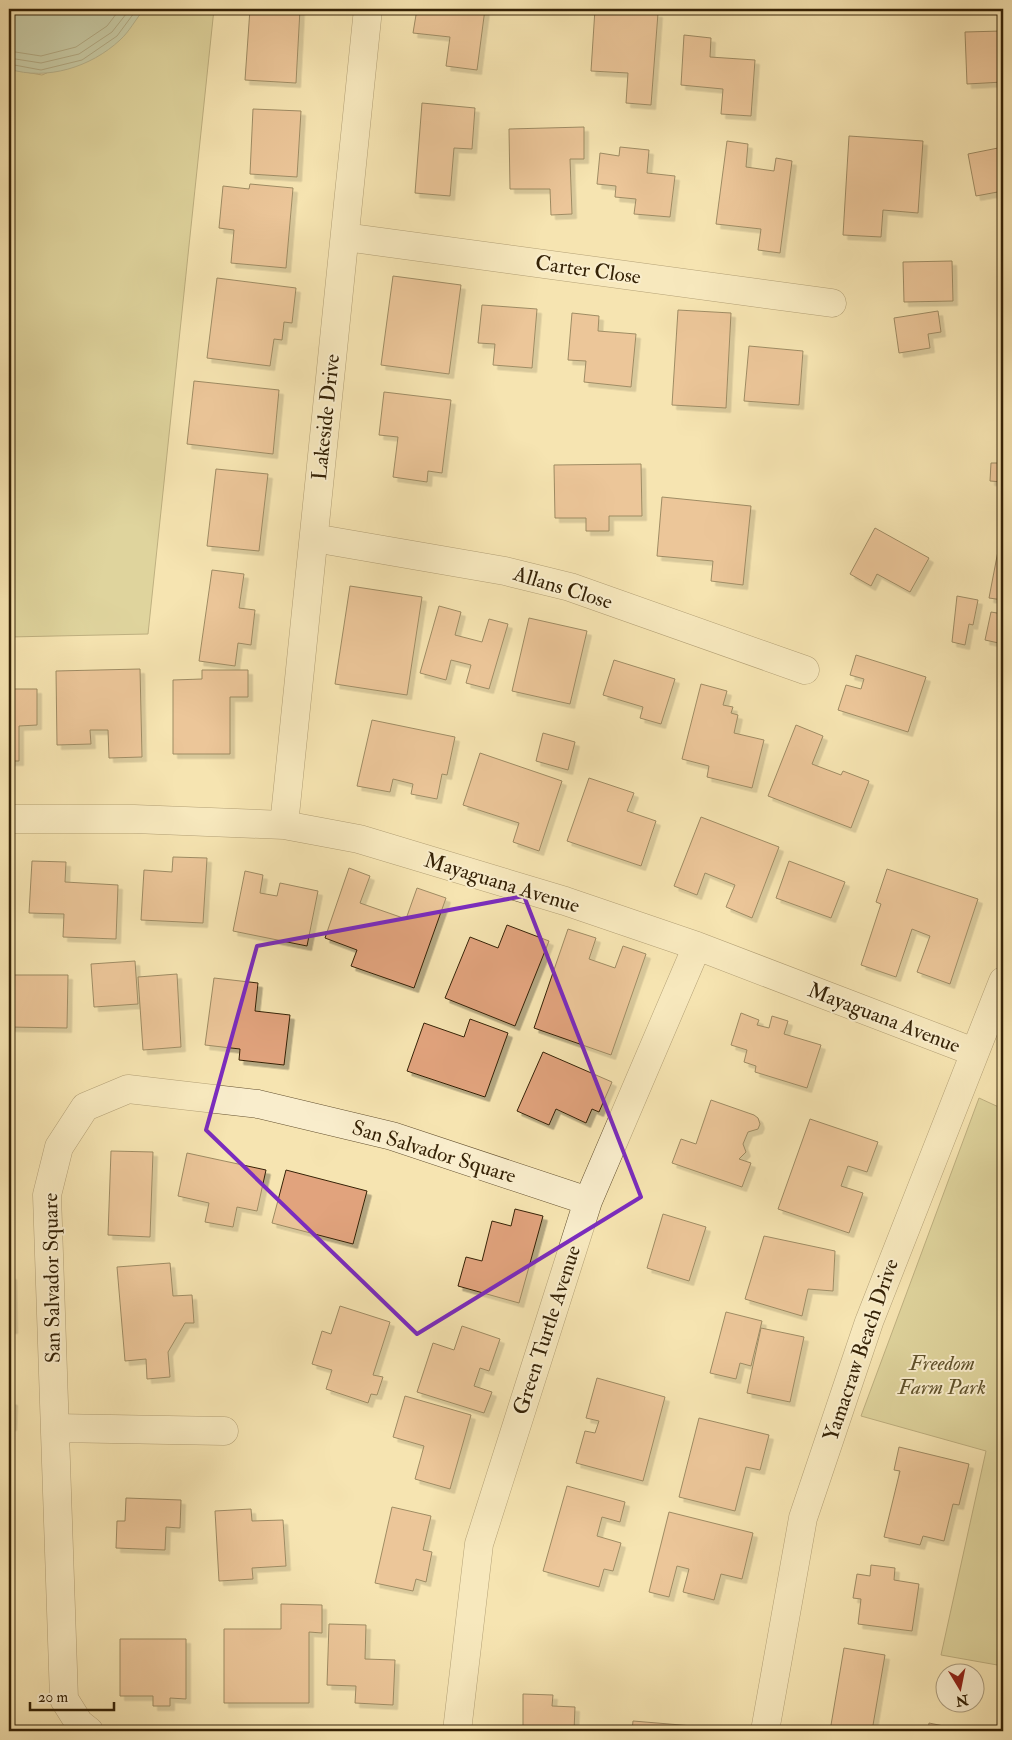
<svg xmlns="http://www.w3.org/2000/svg" width="1012" height="1740" font-family="'IM FELL Double Pica',serif">
<style>
.green{fill:#c4c186;stroke:#7c7246}
.water{fill:#9dbfab;stroke:#738069}
.lines{fill:none;stroke-linecap:round;stroke-linejoin:round}
.shore{stroke:#697058;stroke-width:1}
.building{fill:#e1a37d;stroke:#352206;filter:url(#shadow)}
.minor-casing{stroke:#655231;stroke-width:29}
.minor{stroke:#f9edcc;stroke-width:28}
.marked{fill:none;stroke:#7b2cbf;stroke-width:4;stroke-linejoin:round}
.labels{text-anchor:middle;dominant-baseline:central;stroke-width:4;stroke-linejoin:round;paint-order:stroke}
.street-label{font-size:21px;fill:#352206;stroke:#f9edcc}
.park-label{font-size:21px;font-style:italic;fill:#60522c;stroke:#f9edcc}
</style>
<defs>
<filter id="shadow"><feDropShadow dx="4.5" dy="4.5" stdDeviation="0" flood-color="#0004"/></filter>
</defs>
<rect width="100%" height="100%" fill="#f6e4b1"/>
<filter id="stains"><feTurbulence type="fractalNoise" baseFrequency=".004" numOctaves="4"/><feColorMatrix values="0 0 0 0 .2 0 0 0 0 .09 0 0 0 0 .02 0 0 0 .5 -.17"/></filter>
<radialGradient id="worn" r=".72"><stop offset=".6" stop-color="#630" stop-opacity="0"/><stop offset="1" stop-color="#630" stop-opacity=".3"/></radialGradient>
<path class="green" d="M144,9H214L148,634L9,637V69L42,75L120,40Z
M979,1098L1003,1109V1666L941,1655L986,1451L861,1416Z"/>
<path class="water" d="M9,9H144C136,19 129,32 120,40C91,67 47,81 9,69Z"/>
<g class="lines">
<path class="shore" d="M9,51L41,56L76,47L107,26L120,9
M9,58L41,63L79,54L112,32L130,9
M9,64L41,70L82,60L117,36L137,9"/>
</g>
<path class="building" d="M250,9H300L296,83L245,80Z
M417,9H485L477,70L446,66L450,37L413,33Z
M595,9L658,13L651,105L626,103L628,73L591,71Z
M1002,31L1003,82L967,84L965,32Z
M684,35L711,38L710,57L755,60L751,116L721,114L723,89L681,85Z
M422,103L475,108L472,149L454,148L450,196L415,193Z
M253,109L301,111L297,177L250,174Z
M584,127V159H570L572,214L551,215L550,189H510L509,129Z
M849,136L923,141L918,213L883,210L881,237L843,235Z
M1003,137V191L976,196L968,154L1003,147L1001,138Z
M727,141L748,144L746,167L774,171L776,158L792,161L780,253L758,250L761,229L716,224Z
M620,147L649,150L647,173L675,176L670,217L634,214L636,199L615,197L616,186L597,184L600,153L619,156Z
M250,184L293,188L286,268L231,263L234,230L219,228L223,186L249,189Z
M952,261L953,301L904,302L903,262Z
M393,276L461,285L449,374L381,365Z
M217,278L296,288L292,323L284,322L282,340L274,339L270,366L207,358Z
M482,305L537,309L532,368L493,365L495,344L478,343Z
M678,310L731,313L726,408L672,405Z
M938,311L941,332L928,334L930,348L899,353L894,318Z
M572,313L599,316L598,331L636,334L631,387L584,382L586,361L568,360Z
M749,346L803,351L799,405L744,401Z
M194,381L279,390L273,454L187,444Z
M384,392L451,400L442,473L428,471L427,482L393,477L398,437L379,435Z
M991,463H1003V482L990,481Z
M641,464L642,516H609V531H586V518H555L554,465Z
M216,469L268,474L259,551L207,546Z
M662,497L751,506L743,585L711,581L713,561L657,556Z
M875,528L929,558L910,592L877,574L871,586L850,574Z
M998,551L1003,552V600L989,598Z
M212,570L244,574L239,608L255,610L251,645L238,643L235,666L199,661Z
M350,586L422,597L407,695L335,684Z
M957,596L978,600L973,625L969,624L965,645L952,642Z
M439,606L461,612L455,635L482,642L489,619L508,624L489,689L466,683L471,665L451,660L446,680L420,673Z
M991,612L1003,614V644L985,640Z
M529,618L587,631L570,704L512,691Z
M856,655L926,677L908,732L838,710L846,685L861,689L864,679L850,675Z
M614,660L675,679L661,724L640,718L643,707L603,695Z
M140,669L142,757L109,758L108,730H90L91,744L57,745L56,671Z
M202,670H248V697H230V754H173V680L202,679Z
M701,684L727,691L723,705L733,707L731,713L738,715L734,733L764,740L752,788L707,777L709,766L682,759Z
M9,689H37V725L19,726V761H9Z
M372,720L455,737L447,775L442,774L437,799L411,794L413,784L393,779L390,792L357,786Z
M796,725L823,736L812,764L841,775L843,771L869,781L851,828L768,796Z
M543,733L575,742L568,770L536,761Z
M480,753L562,781L539,851L513,842L519,823L463,805Z
M589,778L634,793L627,811L656,821L641,866L567,841Z
M701,817L779,847L752,918L726,907L735,885L705,873L697,895L674,886Z
M173,857L207,858L203,923L141,920L144,870L172,872Z
M32,861L66,862L65,882L118,885L116,939L63,937L64,914L29,913Z
M789,861L845,882L831,918L776,898Z
M349,868L370,876L360,903L406,919L417,888L446,898L414,988L351,966L357,950L325,938Z
M887,869L978,899L950,984L917,972L930,936L912,929L896,977L861,965L881,904L876,902Z
M245,871L263,875L260,893L277,896L280,883L318,891L307,946L233,931Z
M507,925L549,941L515,1026L445,998L470,937L498,948Z
M568,929L596,938L589,959L615,968L623,946L646,954L611,1055L534,1028Z
M135,961L138,1004L94,1007L91,964Z
M177,974L181,1047L143,1050L138,977Z
M9,975H68L67,1028L9,1027Z
M214,978L258,983L255,1011L290,1015L284,1065L239,1060L240,1049L205,1045Z
M741,1013L759,1020L757,1025L769,1028L772,1016L788,1021L784,1034L821,1045L807,1088L755,1072L756,1066L744,1062L747,1050L731,1045Z
M470,1019L508,1033L485,1097L407,1071L424,1023L464,1037Z
M543,1052L612,1082L599,1112L592,1109L586,1123L556,1109L549,1125L517,1111Z
M711,1100L754,1115L758,1118L760,1124L758,1129L748,1132L743,1144L746,1152L739,1159L751,1163L742,1187L672,1163L681,1139L696,1144Z
M810,1119L878,1142L867,1172L848,1166L841,1186L863,1193L849,1233L778,1209Z
M111,1151L153,1152L150,1237L108,1235Z
M187,1153L266,1170L257,1211L237,1207L233,1227L205,1222L209,1203L178,1196Z
M286,1170L367,1191L353,1244L272,1223Z
M515,1209L543,1216L519,1303L458,1286L466,1257L482,1261L492,1221L511,1226Z
M663,1214L706,1227L689,1281L647,1268Z
M764,1236L835,1251L833,1291L808,1289L802,1316L745,1299Z
M170,1263L173,1296L192,1295L194,1323H185L168,1352L170,1377L147,1379L146,1359L125,1361L117,1267Z
M9,1275H12L13,1329H9Z
M340,1306L390,1322L373,1375L383,1377L377,1395L371,1394L368,1403L326,1389L332,1370L312,1364L322,1331L331,1334Z
M726,1312L762,1321L751,1366L740,1363L736,1379L710,1373Z
M462,1326L500,1339L489,1371L480,1368L474,1386L492,1392L484,1413L417,1392L433,1343L454,1350Z
M761,1328L804,1337L790,1402L747,1393Z
M597,1378L665,1397L643,1481L576,1463L585,1431L595,1433L599,1421L586,1418Z
M405,1396L471,1415L450,1489L415,1479L424,1446L393,1437Z
M9,1400L13,1401L12,1426H9Z
M699,1418L769,1435L760,1470L746,1467L735,1511L679,1497Z
M899,1447L969,1464L959,1505L953,1504L944,1541L923,1536L920,1545L884,1537L900,1471L894,1470Z
M567,1486L625,1502L620,1522L602,1517L597,1536L621,1543L613,1571L604,1569L599,1587L543,1571Z
M126,1498L181,1500L180,1528L166,1527L165,1550L116,1548L117,1521H125Z
M392,1507L431,1516L423,1550L432,1552L426,1582L416,1579L413,1591L375,1583Z
M251,1509L252,1521L283,1520L286,1566L252,1568L253,1579L219,1581L215,1511Z
M669,1512L753,1533L742,1579L721,1574L714,1600L683,1592L689,1569L677,1566L669,1597L649,1592Z
M871,1565L895,1568L894,1580L919,1584L912,1631L858,1624L861,1599L853,1598L857,1574L870,1576Z
M281,1604L322,1605V1633L309,1632V1703H224V1629H281Z
M329,1624L366,1625L365,1659L395,1660L393,1705L355,1703L356,1686L327,1685Z
M120,1639H186V1699L170,1698V1706H153V1696H120Z
M844,1648L885,1655L872,1731H830Z
M523,1694L553,1695L552,1706L575,1707L574,1731H523Z
M633,1721L705,1727V1731H632Z
M929,1723L968,1731H928Z"/>
<g class="lines">
<g class="minor-casing">
<path id="minor" d="M345,237L832,303
M314,538L505,571L570,587L805,670
M9,819H134L284,825L359,839L565,901L697,946L974,1052
M284,825L368,9
M55,1428L224,1431
M89,1731L79,1723L64,1699L47,1195L59,1147L85,1107L128,1089L258,1104L392,1136L588,1201
M457,1731L479,1544L588,1201L697,946
M765,1731L803,1518L869,1322L1003,981"/>
</g>
<use href="#minor" class="minor"/>
</g>
<path d="M0 0H1012V1740H0ZM524,896L641,1197L417,1334L206,1130L257,946Z" fill="#f6e4b1" fill-opacity=".55" fill-rule="evenodd"/>
<path class="marked" d="M524,896L641,1197L417,1334L206,1130L257,946Z"/>
<g class="labels">
<g class="street-label">
<text transform="translate(588 270) rotate(8)">Carter Close</text>
<text transform="translate(326 417) rotate(-84)">Lakeside Drive</text>
<text transform="translate(563 588) rotate(17)">Allans Close</text>
<text transform="translate(502 883) rotate(17)">Mayaguana Avenue</text>
<text transform="translate(884 1018) rotate(21)">Mayaguana Avenue</text>
<text transform="translate(434 1152) rotate(17)">San Salvador Square</text>
<text transform="translate(52 1278) rotate(-91)">San Salvador Square</text>
<text transform="translate(547 1330) rotate(-72)">Green Turtle Avenue</text>
<text transform="translate(861 1350) rotate(-71)">Yamacraw Beach Drive</text>
</g>
<g class="park-label">
<text x="942" y="1363">Freedom<tspan x="942" dy="24">Farm Park</tspan></text>
</g>
</g>
<rect width="1012" height="1740" fill="none" stroke="#f6e4b1" stroke-width="30"/>
<rect x="10" y="10" width="992" height="1720" fill="none" stroke="#352206" stroke-width="2.5"/>
<rect x="15" y="15" width="982" height="1710" fill="none" stroke="#352206"/>
<g transform="translate(960 1688) rotate(170)"><circle r="24" fill="#f9edcc" stroke="#ab9c7d"/>
<path d="M0-4L9 19L0 12L-9 19Z" fill="#8f2418"/>
<text y="-8" font-size="14" font-weight="bold" text-anchor="middle" fill="#352206">N</text>
</g>
<path d="M30 1702v8h84v-8" fill="none" stroke="#352206" stroke-width="2.5"/>
<text x="38" y="1702" font-size="15" fill="#352206" stroke="#f9edcc" stroke-width="4" paint-order="stroke">20 m</text>
<rect width="100%" height="100%" filter="url(#stains)"/>
<rect width="100%" height="100%" fill="url(#worn)"/>
</svg>
